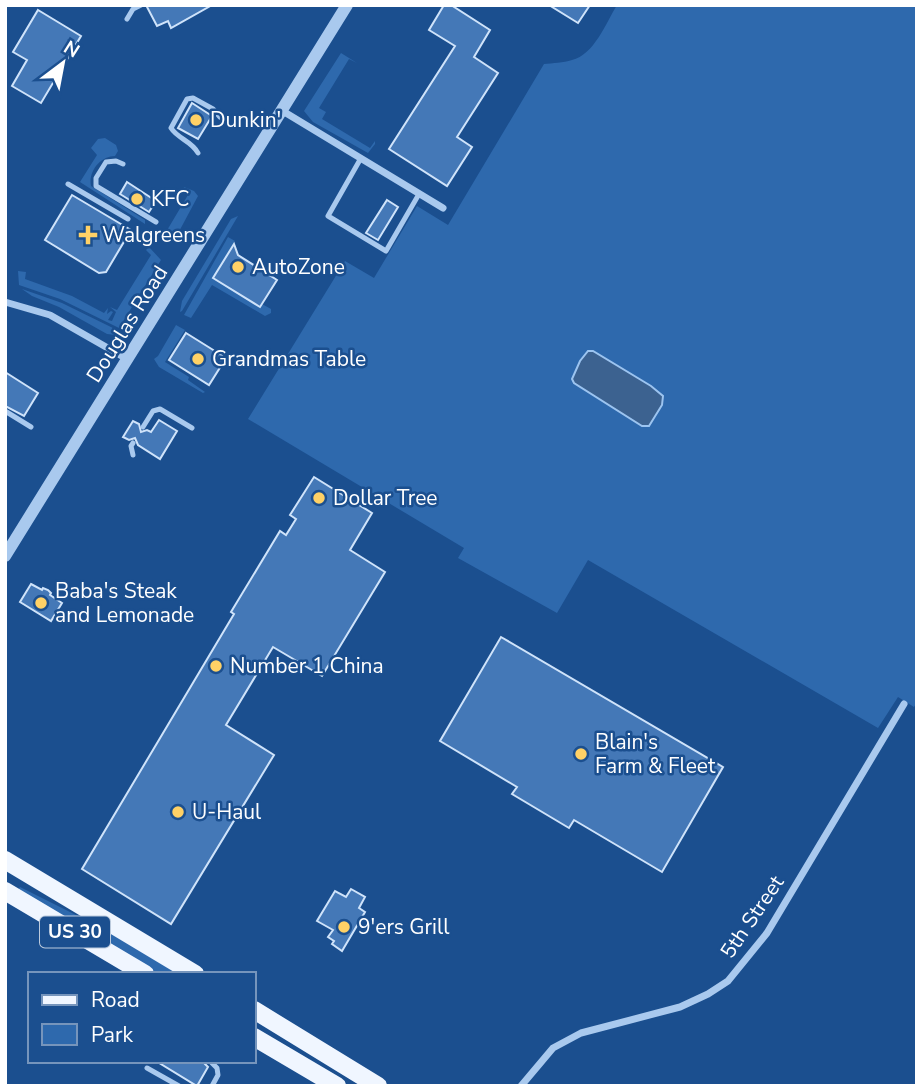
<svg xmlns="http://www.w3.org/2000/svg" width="922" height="1091" font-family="'Nunito Sans',sans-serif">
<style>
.green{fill:#2e69ad}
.water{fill:#3c6290;stroke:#9cc4f0;stroke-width:2}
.building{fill:#4478b7;stroke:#cfe3fa;stroke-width:2}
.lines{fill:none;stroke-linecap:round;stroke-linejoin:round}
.service{stroke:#a9c9ee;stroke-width:5}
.minor{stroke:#a9c9ee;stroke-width:7}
.tertiary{stroke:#a9c9ee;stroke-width:12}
.primary{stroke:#f0f6ff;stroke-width:18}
.poi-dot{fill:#ffd166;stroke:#1b4f8f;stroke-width:2.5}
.labels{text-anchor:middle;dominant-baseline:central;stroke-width:5;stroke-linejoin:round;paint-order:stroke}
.shield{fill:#1b4f8f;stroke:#bbcadd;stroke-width:2}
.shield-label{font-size:19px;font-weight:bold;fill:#fff}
.poi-label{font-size:21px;fill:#fff;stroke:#1b4f8f;text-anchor:start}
.street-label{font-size:21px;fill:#fff;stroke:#1b4f8f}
</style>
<rect width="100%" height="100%" fill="#1b4f8f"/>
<path class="green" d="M617,5H917V702L914,707L898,697L878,728L588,560L557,613L458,558L464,548L248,419L345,261L374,278L417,206L448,225L544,64C553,63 563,63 572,60C594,55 606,23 617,5Z
M341,53L357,63L349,59L319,108L326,112L322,119L370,148L375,141V144L368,153L313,122L304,111Z
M105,138L116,145L118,151L115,156C101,156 88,171 91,186L145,220V224L80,182L97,155L91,148L98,139Z
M184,187L194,191L198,196L175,239L166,238L157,231L159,229L166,232L188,195L183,191Z
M238,216L182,311L180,312L182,301L231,219Z
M228,237L235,241L213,278L260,307L262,304L271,309V313L265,316L212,285L191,318L184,315Z
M149,247L161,260L119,328L60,299L19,285L18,271L26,272L25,279L72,296L104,313L108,308L107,314L111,311L113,312L108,320L112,321L116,312L110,307L117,310L151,255L146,250Z
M22,289L62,303L115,329L113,333H117L116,335L107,334L59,307L32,296Z
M176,325L185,330L165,362L189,377L188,380L205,392L203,393L159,367L154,359L158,356Z
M20,887L118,936L180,974H159L18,890Z"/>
<path class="water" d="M588,351H593L651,386L663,396L662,405L649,426H642L574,383L572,379L580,361Z"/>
<path class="building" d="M146,5H212L171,28L168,21L157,26Z
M444,5H451L490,30L474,57L498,73L457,137L472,147L447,186L389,149L455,46L429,30Z
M549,5H590L578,23Z
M38,10L81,36L41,103L12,86L27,60L13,52Z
M192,103L212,116L198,139L178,128Z
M127,182L156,201L149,212L120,194Z
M72,195L131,230L106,272L99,273L45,240Z
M387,200L398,207L378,240L366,233Z
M234,244L238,255L277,280L260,307L213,278Z
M186,333L226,358L209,385L169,360Z
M5,372L38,393L24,416L5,406Z
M159,420L177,431L160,459L138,445L135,438L129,440L123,437L133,421L139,424L141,432L147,430L151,432Z
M314,477L372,513L350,550L385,572L322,676L273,647L226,725L274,755L171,924L82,869L234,614L231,612L280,531L286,535L296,519L290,515Z
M31,584L42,590L43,588L48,590L51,593L50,595L62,603L51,621L20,602Z
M501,637L723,767L662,872L574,820L569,828L512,794L517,787L440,741Z
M351,889L365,897L359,908L365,912L342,951L332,944L334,941L328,937L333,930L317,921L335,891L346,897Z
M156,1061H202L208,1067L197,1086Z"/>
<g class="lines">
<path class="service" d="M127,19L133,9L141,5
M198,153C192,141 178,139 171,128L187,99L193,98L213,109L220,117
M361,158L328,216L386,251L419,194
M123,164L116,161L106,162L96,178V186L156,222
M68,184L128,219
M5,411L31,427
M143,427L153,411L160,409L192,428
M133,443L131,446L133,455
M210,1061L217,1068L218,1075L212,1086
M147,1068L179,1086"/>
<path class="minor" d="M281,110L443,208
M5,302L50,315L127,359
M521,1086L553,1048L581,1033L680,1007L708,994L728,981L767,933L904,704"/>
<path class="tertiary" d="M5,556L347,5"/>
<path class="primary" d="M5,860L195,974
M5,891L145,974
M254,1010L378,1086
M254,1037L337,1086"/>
</g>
<g class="poi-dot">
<circle cx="196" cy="120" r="7"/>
<circle cx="137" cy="199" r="7"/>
<path d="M84.5 224.5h7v7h7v7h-7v7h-7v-7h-7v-7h7z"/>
<circle cx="238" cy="267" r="7"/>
<circle cx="198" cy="359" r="7"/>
<circle cx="319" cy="498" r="7"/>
<circle cx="41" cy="603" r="7"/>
<circle cx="216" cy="666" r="7"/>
<circle cx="581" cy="754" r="7"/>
<circle cx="178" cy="812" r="7"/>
<circle cx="344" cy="927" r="7"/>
</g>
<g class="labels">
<rect class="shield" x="40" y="916.5" width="70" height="31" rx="5"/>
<g class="shield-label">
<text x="75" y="932">US 30</text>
</g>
<g class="poi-label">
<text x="210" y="120">Dunkin'</text>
<text x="151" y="199">KFC</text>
<text x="102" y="235">Walgreens</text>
<text x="252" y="267">AutoZone</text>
<text x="212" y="359">Grandmas Table</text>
<text x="333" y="498">Dollar Tree</text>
<text x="55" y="591">Baba's Steak<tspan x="55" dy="24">and Lemonade</tspan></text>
<text x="230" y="666">Number 1 China</text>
<text x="595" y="742">Blain's<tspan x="595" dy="24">Farm &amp; Fleet</tspan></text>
<text x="192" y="812">U-Haul</text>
<text x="358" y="927">9'ers Grill</text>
</g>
<g class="street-label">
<text transform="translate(127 324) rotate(-58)">Douglas Road</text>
<text transform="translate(752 917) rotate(-56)">5th Street</text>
</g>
</g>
<rect width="922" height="1091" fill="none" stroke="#ffffff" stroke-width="14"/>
<rect x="28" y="972" width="228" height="91" fill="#1b4f8f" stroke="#7695bc" stroke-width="2"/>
<rect x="42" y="995" width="35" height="10" fill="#f0f6ff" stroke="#7695bc" stroke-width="2"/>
<text x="91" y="1007" font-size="21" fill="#ffffff">Road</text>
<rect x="42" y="1024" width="35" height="21" fill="#2e69ad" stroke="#7695bc" stroke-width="2"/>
<text x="91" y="1042" font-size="21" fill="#ffffff">Park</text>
<g transform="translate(63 63) rotate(32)" stroke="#1b4f8f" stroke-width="5" paint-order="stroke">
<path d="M0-5L12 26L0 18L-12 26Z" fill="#ffffff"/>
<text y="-10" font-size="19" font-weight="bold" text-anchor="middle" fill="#ffffff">N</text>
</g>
</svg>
